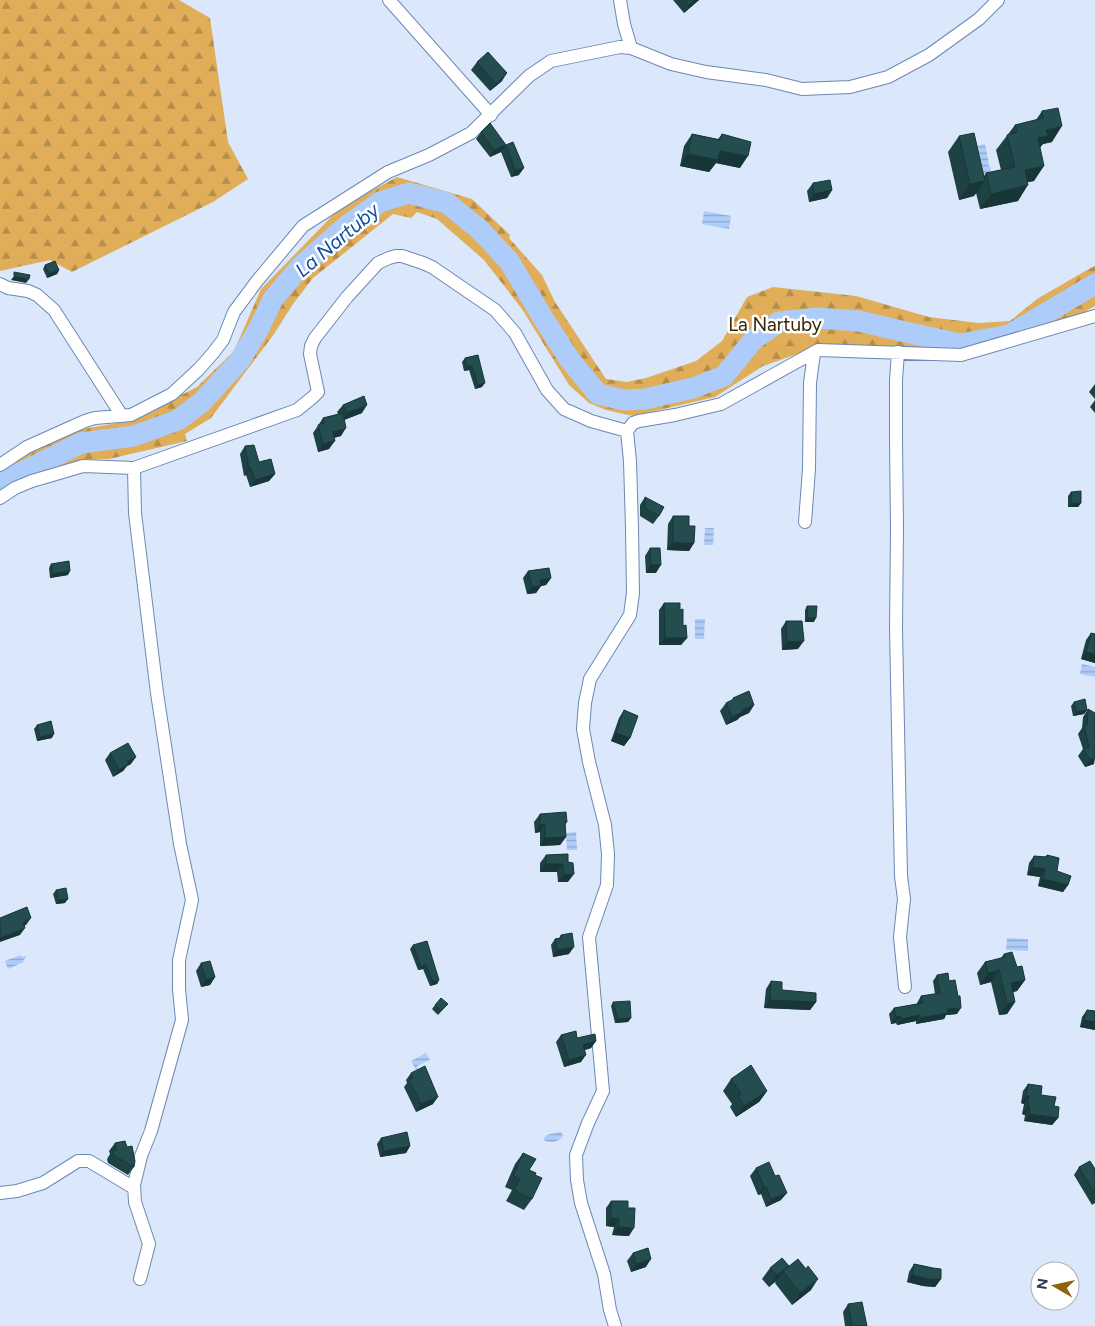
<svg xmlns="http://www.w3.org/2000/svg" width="1095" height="1326" font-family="Figtree,sans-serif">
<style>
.forest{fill:url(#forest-firs)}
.water{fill:url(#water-rules)}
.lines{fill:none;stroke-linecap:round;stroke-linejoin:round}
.river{stroke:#adccf9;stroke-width:21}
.minor-casing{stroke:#6b88b4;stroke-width:14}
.minor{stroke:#fff;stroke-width:12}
.wall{fill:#1e4244}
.shaded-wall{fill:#183637}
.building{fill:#234d4f;stroke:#183637}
.labels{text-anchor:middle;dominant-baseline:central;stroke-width:5;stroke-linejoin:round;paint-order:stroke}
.park-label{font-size:19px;fill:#392500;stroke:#fff}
.water-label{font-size:20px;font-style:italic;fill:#114ea2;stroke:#fff}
</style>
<defs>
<pattern id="forest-firs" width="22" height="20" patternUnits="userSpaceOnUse" patternTransform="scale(1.25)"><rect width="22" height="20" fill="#e0ad58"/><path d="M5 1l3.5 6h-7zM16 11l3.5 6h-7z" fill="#b68e4b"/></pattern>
<pattern id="water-rules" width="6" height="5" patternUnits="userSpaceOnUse" patternTransform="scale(1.25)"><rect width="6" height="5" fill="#adccf9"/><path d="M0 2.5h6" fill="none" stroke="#8da7cc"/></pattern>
</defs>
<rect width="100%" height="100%" fill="#dbe8fc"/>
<path class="forest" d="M0,0H179L210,18L228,142L248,179L213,202L72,272L50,260L0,271Z
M397,177L472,199L510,235L509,238L542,275L555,302L606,379L627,382L646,378L696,361L722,341L747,297L773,287L856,296L929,317L978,323L1010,321L1037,299L1087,270L1095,266V306L1079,315L973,351L820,346L763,366L715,397L633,416L606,410L589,403L569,385L522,309L484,260L437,219L417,212L411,218L393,214L313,278L293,304L274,334L211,418L185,434L187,441L109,459H87L2,499H0V469L70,431L130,421L197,387L234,351L261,289L340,208Z"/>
<path class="water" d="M985,144L989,164L986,165H989L991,171L989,172V173L981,175L973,147Z
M704,211L731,216L729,229L702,224Z
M705,528H714L713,545H704Z
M695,619H705L704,639H695Z
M1082,664L1095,667V677L1080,674Z
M576,832L577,850H567L566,833Z
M1007,938L1028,939V951L1006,950Z
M21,955L22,957L26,956V958L23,960L24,962L8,969L5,961Z
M426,1053L430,1060L417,1066L418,1069L416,1070L411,1061Z
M558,1132H561L563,1136C559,1142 550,1144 544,1140V1138L547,1135Z"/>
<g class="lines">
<path class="river" d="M0,483L81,443L134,436L178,420L202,402L240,360L258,330L273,299L301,266L345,227L380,202L409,193L447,203L479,229L509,261L543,318L570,360L598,394L624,400L645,399L693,388L724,376L754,339L779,322L817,318L859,321L901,331L960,344L1009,335L1095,284"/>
<g class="minor-casing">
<path id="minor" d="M389,0L491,115
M620,0L624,24L631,48
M0,284L8,288L28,291L37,295L54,310L122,416
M898,352L896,380V439L897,528L896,629L901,876L904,899L900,937L905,987
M0,465L27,447L85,421L95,418L131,415L172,394L199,369L213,353L223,340L234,312L257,281L303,226L388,172L429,155L471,133L529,76L551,61L620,47L631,48L671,64L706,72L766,80L802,89L850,87L888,77L929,55L979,19L998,0
M134,468L135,513L157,693L180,844L192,900L179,960V989L182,1020L151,1131L141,1156L134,1185L135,1202L149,1244L140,1279
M0,498L15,488L32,481L83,466L134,468L297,410L313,397L318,392L310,354L311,346L315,338L347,297L378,263L389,258L396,256H402L423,263L432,267L495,310L515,333L547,390L564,409L591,421L627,431L633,423L639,421L675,415L721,404L818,350L961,355L1095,316
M805,522L809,469L810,383L814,353
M0,1193L17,1191L43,1183L78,1161H89L134,1188
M615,1326L610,1310L604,1274L581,1203L577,1180L576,1155L588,1123L603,1091L589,937L607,885L608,854L605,825L589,762L583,729L585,703L590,679L630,615L633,593L632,528L630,461L627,431"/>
</g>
<use href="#minor" class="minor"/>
</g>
<path class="wall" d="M673,0H699L684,13Z
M477,62L502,81L490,91L471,70Z
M1042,111L1052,142L1043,144L1040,147L1034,181L1028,182L1018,201L980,209L976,193L974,196L959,200L948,152L959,136L984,176L986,173L1001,170L996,150L1015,125L1036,120Z
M481,132L506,145L519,175L511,177L501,152L490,157L476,139Z
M692,134L718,139L722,134L740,168L716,163L709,172L680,166L684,146Z
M813,183L832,190L827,198L809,202L807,191Z
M45,265L59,270L57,274L47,278L43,269Z
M478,355L482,387L475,389L469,370L464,371L462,362L465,358Z
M1095,384V399L1089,392Z
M1095,400V413L1090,407Z
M343,405L362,413L344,420L341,436L334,438L329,449L318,452L313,433L323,418L338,414L337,412Z
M245,446L259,462L275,474L269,481L250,487L246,475L244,476L240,454Z
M1071,492L1081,503L1078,507H1068V496Z
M645,497L659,516L653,524L640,516V505Z
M673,516L689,526L694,543L689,551L667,550L668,524Z
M650,548L656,573H646L645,556Z
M51,564L68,575L50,578L49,568Z
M528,571L551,578L546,585L541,586L536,593L527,594L523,578Z
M664,603L680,610L683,626L687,638L681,645H659V610Z
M807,606L814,622H805V610Z
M786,621L798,649L782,650L781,629Z
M1091,633L1095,634V663L1081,659L1086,640Z
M733,698L754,705L749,713L740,717L737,720L726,725L720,711L726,703L731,701Z
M1074,702L1087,710L1084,714L1073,716L1071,706Z
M1088,709L1094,764L1085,767L1078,756L1083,749L1078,734L1082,728L1083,717Z
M624,710L630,738L624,746L611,741L619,718Z
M37,725L52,738L37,741L34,729Z
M110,753L131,764L127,766L123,771L113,777L105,760Z
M540,814L567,822L565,825L566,837L560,845L540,846V832L535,833L534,822Z
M568,854V882H558L557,872H540V863L546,855Z
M1047,855L1057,871L1068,885L1063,892L1038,886L1040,877L1027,875L1029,863L1034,856L1045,857Z
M56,890L65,903L56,904L53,894Z
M561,935L569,954L553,957L551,945L555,939L559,938Z
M413,945L439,980L437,984L430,986L423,969L418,970L410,949Z
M1004,954L1017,967L1025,980L1017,991L1013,992L1015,1002L1007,1014L999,1015L991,982L980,985L977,973L985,962L1001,958Z
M201,963L215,977L210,985L201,987L196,971Z
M937,975L957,1014L946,1015L944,1019L916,1024V1021L897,1025L896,1023L891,1024L889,1014L894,1008L917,1004V1003L921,996L935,994L933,981Z
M771,981L782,990L816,1002L810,1010L764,1008L766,989Z
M613,1002L631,1018L628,1022L615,1023L611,1006Z
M448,1004L438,1015L432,1009L435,1005Z
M1087,1010L1095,1011V1030L1080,1027L1082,1017Z
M561,1035L577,1038L596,1041L591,1048L585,1050L581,1062L564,1067L556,1042Z
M411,1073L433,1104L416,1112L404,1087L407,1083L406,1080Z
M731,1079L767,1091L759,1102L736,1117L730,1107L732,1104L723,1091Z
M1028,1084L1054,1106L1058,1118L1052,1125L1024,1121L1025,1115L1022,1114L1024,1104L1021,1103L1023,1091Z
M381,1138L410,1146L406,1153L380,1157L377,1144Z
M115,1143L127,1147L134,1167L128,1175L108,1163L107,1159L110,1154L109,1151Z
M523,1153L529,1170L535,1175L532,1199L524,1210L506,1201L512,1190L505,1187L515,1164Z
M1079,1167L1095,1169V1203L1092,1205L1074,1175Z
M756,1168L781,1200L766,1207L761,1194L758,1195L750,1176Z
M611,1201L628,1208L629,1236L612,1235L614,1227L606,1226V1208Z
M633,1253L646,1267L631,1272L627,1261Z
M914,1264L933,1268L941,1279L935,1287L923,1286L907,1282L909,1272Z
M789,1266L811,1290L792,1305L775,1283L776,1281L769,1287L762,1279L770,1268Z
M848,1304L867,1326H845L843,1312Z"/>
<path class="shaded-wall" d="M695,0H699L684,13L689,5Z
M507,73L502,81L490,91L496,84Z
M1062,126L1052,142L1043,144L1037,151L1038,138L1046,130Z
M506,145L501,152L490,157L494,150Z
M720,151L748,156L740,168L716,163L709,172L680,166L688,154Z
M1044,166L1034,181L1014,185L1025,170Z
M524,168L519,175L511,177L515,170Z
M985,181L974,196L959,200L970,184Z
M1028,185L1018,201L980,209L991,194Z
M832,190L827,198L809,202L814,194Z
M59,270L57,274L47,278L49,274Z
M14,276L29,279L26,283L11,280Z
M472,366L469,370L464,371L467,367Z
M485,383L482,387L475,389L478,385Z
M367,405L362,413L341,421L347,413Z
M346,428L341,436L327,439L333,432Z
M335,441L329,449L318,452L323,444Z
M249,468H251L246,475L244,476Z
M275,474L269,481L250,487L255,480Z
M1071,503H1081L1078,507H1068Z
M673,543H694L689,551L667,550Z
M651,565H661L656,573H646Z
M70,571L68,575L50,578L53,574Z
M551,578L546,585L535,587L540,580Z
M541,586L536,593L527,594L532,587Z
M808,618H816L814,622H805Z
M665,638H687L681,645H659Z
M804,641L798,649L782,650L787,642Z
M1086,652L1095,654V663L1081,659Z
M754,705L749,713L740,717L737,720L726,725L732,717L742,710Z
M1087,710L1084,714L1073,716L1076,712Z
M616,733L630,738L624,746L611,741Z
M54,734L52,738L37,741L40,737Z
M136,757L131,764L127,766L123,771L113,777L119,770L127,761Z
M1095,758L1094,764L1085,767L1090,760Z
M545,824L540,832L535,833L540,825Z
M566,837L560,845L540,846L545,838Z
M546,864H563L557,872H540Z
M1032,867L1045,869L1040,877L1027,875Z
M574,874L568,882H558L564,875Z
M1043,879L1068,885L1063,892L1038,886Z
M68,899L65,903L56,904L59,900Z
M31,918L26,925L18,928L23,922Z
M25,928L20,935L0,942V938Z
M574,947L569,954L553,957L557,950Z
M426,965L423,969L418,970L421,967Z
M999,970L991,982L980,985L988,973Z
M215,977L210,985L201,987L206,980Z
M439,980L437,984L430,986L433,982Z
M1025,980L1017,991L1005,994L1011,983Z
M770,1000L816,1002L810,1010L764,1008Z
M1015,1002L1007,1014L999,1015L1007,1004Z
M961,1008L957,1014L946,1015L944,1019L916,1024L920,1018L947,1009Z
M920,1015L916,1021L897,1025L901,1019Z
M901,1016L896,1023L891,1024L896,1017Z
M631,1018L628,1022L615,1023L618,1019Z
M1084,1020L1095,1022V1030L1080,1027Z
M596,1041L591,1048L578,1052L583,1045Z
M586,1055L581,1062L564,1067L569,1060Z
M767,1091L759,1102L736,1117L744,1106Z
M1026,1096H1029L1024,1104L1021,1103Z
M438,1097L433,1104L416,1112L421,1104Z
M1028,1107H1030L1025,1115L1022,1114Z
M1029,1114L1058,1118L1052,1125L1024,1121Z
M410,1146L406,1153L380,1157L384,1151Z
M766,1186L761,1194L758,1195L764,1187Z
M787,1193L781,1200L766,1207L771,1199Z
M611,1218L619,1219L614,1227L606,1226Z
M618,1227L634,1228L629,1236L612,1235Z
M651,1259L646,1267L631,1272L636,1264Z
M789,1266L784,1272L783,1271L776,1281L769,1287L777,1275Z
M912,1275L941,1279L935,1287L923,1286L907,1282Z
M818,1279L811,1290L792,1305L800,1293Z"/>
<path class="building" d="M685,0H695L689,5Z
M488,52L507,73L496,84L477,62Z
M1058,108L1062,126L1046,130L1048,136L1038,138L1044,166L1025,170L1028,185L991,194L986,173L1015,167L1007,135L1017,132L1015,125L1043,118L1042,111Z
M490,123L506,145L513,142L524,168L515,170L506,145L494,150L481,132Z
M974,133L985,181L970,184L959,136Z
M692,134L720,140L722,134L751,142L748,156L720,151L718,160L688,154Z
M830,180L832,190L814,194L813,183Z
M55,261L59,270L49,274L45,265Z
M14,272L30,275L29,279L14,276Z
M478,355L485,383L478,385L472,366L467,367L465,358Z
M364,396L367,405L347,413L343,405Z
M343,413L346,428L333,432L335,441L323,444L318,425L324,423L323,418Z
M254,445L259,462L271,459L275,474L255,480L251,468H249L245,446Z
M1081,491V503H1071V492Z
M645,497L664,507L659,516L645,508Z
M673,516H689V526H695L694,543H673Z
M650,548H660L661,565H651Z
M69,561L70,571L53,574L51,564Z
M549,568L551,578L540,580L541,586L532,587L528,571Z
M664,603H680V610L683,609V626L686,625L687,638H665Z
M807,606H817L816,618H808Z
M786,621H802L804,641L787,642Z
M1091,633L1095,634V654L1086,652Z
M749,691L754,705L742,710L743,712L732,717L726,703L734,699L733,698Z
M1085,699L1087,710L1076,712L1074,702Z
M1088,709L1095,713V758L1090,760L1083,749L1089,747L1084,726L1087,725Z
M624,710L638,716L630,738L616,733Z
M51,721L54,734L40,737L37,725Z
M128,743L136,757L127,761L129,764L119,770L110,753Z
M566,812L567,822H565L566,837L545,838V824L540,825V814Z
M568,854V862L573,863L574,874L564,875L563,864H546V855Z
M1047,855L1059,858L1057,871L1071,876L1068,885L1043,879L1045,869L1032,867L1034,856L1047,857Z
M66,888L68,899L59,900L56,890Z
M27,907L31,918L23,922L25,928L0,938V918Z
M572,933L574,947L557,950L555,939L561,938V935Z
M427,941L439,980L433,982L426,965L421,967L413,945Z
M1012,952L1017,967L1022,966L1025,980L1011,983L1015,1002L1007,1004L999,970L988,973L985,962L1005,957L1004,954Z
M210,961L215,977L206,980L201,963Z
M948,973L949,981L955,980L958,996H960L961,1008L947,1009L948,1013L920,1018V1015L901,1019V1016L896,1017L894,1008L923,1003L921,996L940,993L937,975Z
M771,981L782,982V990L816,993V1002L770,1000Z
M441,998L448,1004L441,1011L435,1005Z
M630,1001L631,1018L618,1019L613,1002Z
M1087,1010L1095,1011V1022L1084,1020Z
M576,1031L577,1038L595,1034L596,1041L583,1045L586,1055L569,1060L561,1035Z
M751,1065L767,1091L744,1106L738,1096L741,1094L731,1079Z
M425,1066L438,1097L421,1104L409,1080L413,1078L411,1073Z
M1028,1084L1042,1086L1041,1095L1056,1097L1054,1106L1059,1107L1058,1118L1029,1114L1030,1107H1028L1029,1096H1026Z
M407,1132L410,1146L384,1151L381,1138Z
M125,1141L127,1147L132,1146L135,1161L134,1167L113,1155V1151L116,1150L115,1143Z
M523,1153L536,1159L529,1170L536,1173L535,1175L542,1178L532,1199L514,1190L520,1179L513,1176Z
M1090,1161L1095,1169V1194L1079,1167Z
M769,1162L775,1176L779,1175L787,1193L771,1199L766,1186L764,1187L756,1168Z
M611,1201H628V1208H635L634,1228L618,1227L619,1219L611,1218Z
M648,1248L651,1259L636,1264L633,1253Z
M782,1258L789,1266L777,1275L770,1268Z
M798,1259L806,1269L808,1266L818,1279L800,1293L783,1271Z
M914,1264L933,1268L941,1269V1279H928L912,1275Z
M862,1302L867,1326H852L848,1304Z"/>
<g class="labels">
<g class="park-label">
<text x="775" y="324">La Nartuby</text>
</g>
<g class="water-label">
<text transform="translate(337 240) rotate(-40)">La Nartuby</text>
</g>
</g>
<g transform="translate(1055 1286) rotate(279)"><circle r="24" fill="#ffffff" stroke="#abb0b7"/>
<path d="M0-4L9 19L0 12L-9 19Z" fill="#8e6309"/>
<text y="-8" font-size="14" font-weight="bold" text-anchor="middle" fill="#2c394c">N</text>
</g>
</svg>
